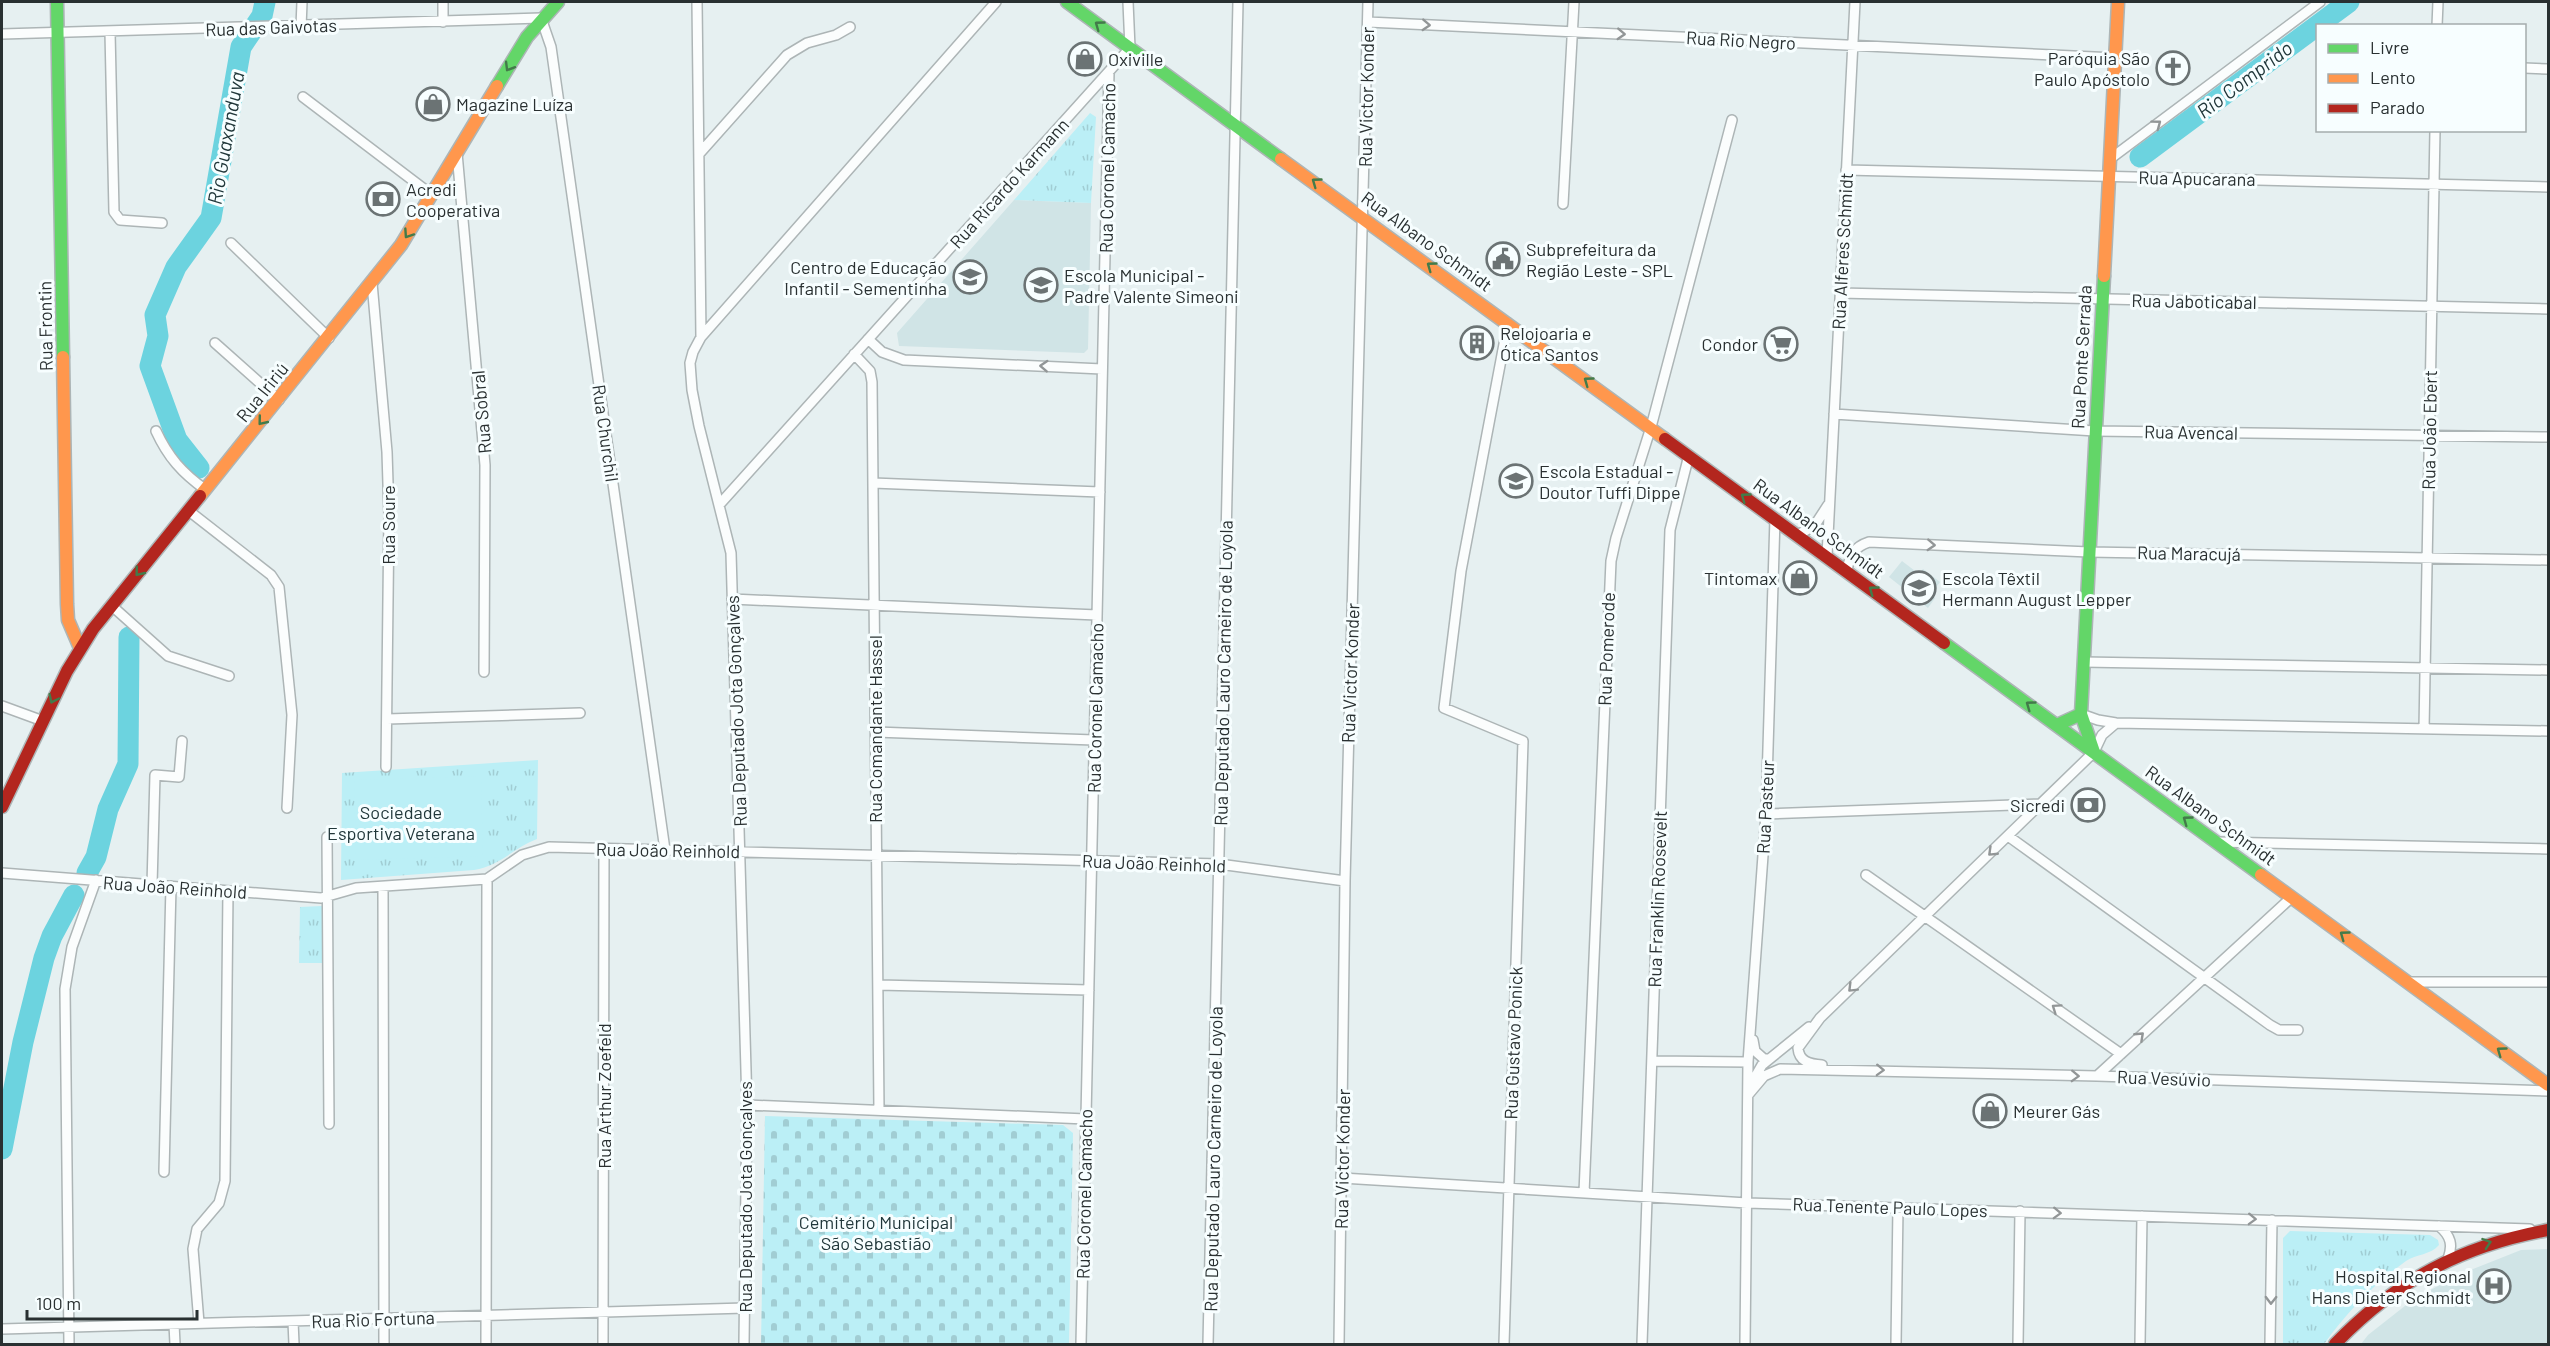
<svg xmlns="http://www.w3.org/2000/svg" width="2550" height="1346" font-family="Barlow,sans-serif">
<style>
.built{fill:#d0e4e6}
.cemetery{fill:url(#cemetery-stones)}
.park{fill:url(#park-tufts)}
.pitch{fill:#bbeff6}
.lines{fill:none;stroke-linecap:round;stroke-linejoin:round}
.river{stroke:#6cd3df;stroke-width:21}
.street-casing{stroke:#adb5b6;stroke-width:12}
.fast-casing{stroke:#adb5b6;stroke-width:15}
.slow-casing{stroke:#adb5b6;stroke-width:15}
.jam-casing{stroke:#adb5b6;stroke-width:15}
.street{stroke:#fbfdfd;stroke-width:9}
.fast{stroke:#63d668;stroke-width:12}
.slow{stroke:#ff974d;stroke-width:12}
.jam{stroke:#b3261e;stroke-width:12}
.oneway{stroke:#437b4a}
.oneway2{stroke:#929697}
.labels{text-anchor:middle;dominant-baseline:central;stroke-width:6;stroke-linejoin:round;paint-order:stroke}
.street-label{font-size:18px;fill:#293031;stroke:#f7feff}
.poi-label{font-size:18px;fill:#293031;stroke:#f7feff;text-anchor:start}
.park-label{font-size:18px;fill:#20373a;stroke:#f7feff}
.water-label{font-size:20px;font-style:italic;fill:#20373a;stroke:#f7feff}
</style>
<defs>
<pattern id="cemetery-stones" width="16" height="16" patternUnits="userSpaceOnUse" patternTransform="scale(1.5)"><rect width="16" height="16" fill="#bbeff6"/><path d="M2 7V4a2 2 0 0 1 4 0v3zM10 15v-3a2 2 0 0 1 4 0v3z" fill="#a1cdd3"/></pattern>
<pattern id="park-tufts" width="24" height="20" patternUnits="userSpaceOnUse" patternTransform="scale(1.5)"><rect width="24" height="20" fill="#bbeff6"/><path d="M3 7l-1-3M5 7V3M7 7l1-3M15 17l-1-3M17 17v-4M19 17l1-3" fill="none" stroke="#a1cdd3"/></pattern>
</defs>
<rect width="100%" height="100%" fill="#e6f0f1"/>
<path class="built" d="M1014,200L1091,203L1088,349L1084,353L899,346L897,333Z
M1902,561L1919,574L1923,569L1940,582L1931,594L1935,598L1928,608L1889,577Z
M2548,1249V1344H2361L2368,1335L2415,1298L2463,1273L2521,1250Z"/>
<path class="cemetery" d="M765,1116L1063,1125L1073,1133L1069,1344H761Z"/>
<path class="park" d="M1090,113L1096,117L1091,203L1014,200Z
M538,760L537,839C513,848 500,866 474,870L341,880L342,773Z
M322,906V963H299L300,907Z
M2290,1231L2430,1235L2438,1240L2439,1245C2431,1255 2416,1254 2406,1261C2374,1284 2347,1312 2324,1344H2283V1238Z"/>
<path class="pitch" d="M481,776L483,856L356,860L354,780Z"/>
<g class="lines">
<path class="river" d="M2140,157L2349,2
M199,468L177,440L150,366L158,336L155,315L176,267L211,218L241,47L262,16L265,2
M87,873L96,857L108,809L128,764L129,637
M2,1149L23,1042L44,958L52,936L74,895"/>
<g class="street-casing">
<path id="street" d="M443,2V22
M697,2L701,337
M1368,22L2115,58
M2437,26L2438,2
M301,27L302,2
M110,32L114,212L120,220L162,223
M2,34L541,18L551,47L665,850
M2524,68L2548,69
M303,97L432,195
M457,153L485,465L484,672
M699,154L787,55L807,43L836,35L850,27
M2110,159L2320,2
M1846,170L2548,187
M1563,204L1574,2
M231,243L329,338
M372,283L387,452L389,515L386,767
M1840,293L2548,309
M868,339L882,352L904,360L1102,369
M215,343L279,400
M854,354L870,371L872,382L879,1110
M1834,414L2095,431L2548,437
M156,431C168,457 182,473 206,490
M873,483L1100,492
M719,505L1130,48L1128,2
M189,511L271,575L279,587L292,715L287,808
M1798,535L1815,525L1828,505
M1827,556L1855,2
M1847,570C1850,555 1854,547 1869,542L2089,552L2548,560
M732,599L1097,615
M112,606L168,656L229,676
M2083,662L2548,670
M2,706L43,721
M2081,714L2098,720L2116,723L2548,731
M387,719L580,713
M2424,729L2435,130
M876,732L1094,740
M1766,814L2041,804
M2008,836L2270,1025L2279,1030H2298
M327,837L329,1124
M2217,842L2548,849
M2,873L321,898L356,888L487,879L522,855L549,847L1219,864L1345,881
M1866,875L2121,1054
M152,885L155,775L179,777L182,741
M383,887L384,1344
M2408,982H2548
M878,985L1089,990
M1753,1040L1755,1051L1764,1059H1769
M1652,1061L1748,1062
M1822,1065C1810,1064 1799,1062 1798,1048L1820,1018L2094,752L2102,735L2116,723
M2097,1076L2292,897
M1750,1086L1762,1065L1809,1027
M1748,1095L1764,1076L1780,1069L2097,1076L2548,1091
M747,1105L1086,1119
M164,1172L171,886
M1342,1178L1747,1203L2530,1229
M1584,1193L1611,561L1616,538L1651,427L1732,120
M2439,1226C2451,1236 2453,1245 2448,1259
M293,1321L294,1344
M199,1323L193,1249L197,1229L219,1203L225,1181L228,891
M174,1324L175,1344
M2,1329L745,1308
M69,1344L65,989L72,947L96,880
M486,1344L487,879
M603,1344L604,848
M744,1344L747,1105L731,553L699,426L692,390L690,363L693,352L701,337L996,2
M1081,1344L1109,72
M1208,1344L1238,2
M1339,1344L1345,881L1368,2
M1504,1344L1523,741L1444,708L1461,571L1508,323
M1642,1344L1670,530L1689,455
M1745,1344L1748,1062L1766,814L1775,518
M1896,1344L1898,1207
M2018,1344L2020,1211
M2140,1344L2142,1216
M2270,1344L2272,1220"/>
</g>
<g class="fast-casing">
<path id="fast" d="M57,2L63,357
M1067,2L1281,159
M497,86L527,37L558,2
M1944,643L2261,875
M2057,725L2081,714
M2094,752L2081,714L2104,276"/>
</g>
<g class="slow-casing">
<path id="slow" d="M1281,159L1665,439
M2104,276L2118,2
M63,357L67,604L68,620L80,648
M200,496L401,245L497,86
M2261,875L2548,1085"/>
</g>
<g class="jam-casing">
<path id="jam" d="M1665,439L1944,643
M2,807L67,671L93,629L200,496
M2335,1344C2397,1280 2461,1246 2548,1230"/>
</g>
<use href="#street" class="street"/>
<use href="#fast" class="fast"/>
<use href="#slow" class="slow"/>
<use href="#jam" class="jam"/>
</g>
<defs><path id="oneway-chevron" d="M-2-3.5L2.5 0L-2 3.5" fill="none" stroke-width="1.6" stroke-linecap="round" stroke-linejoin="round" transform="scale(1.5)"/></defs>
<g class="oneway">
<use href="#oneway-chevron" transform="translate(1099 25) rotate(-144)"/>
<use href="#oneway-chevron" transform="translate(509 67) rotate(121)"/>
<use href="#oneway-chevron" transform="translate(1316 182) rotate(-144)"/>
<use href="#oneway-chevron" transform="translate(408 234) rotate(124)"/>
<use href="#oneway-chevron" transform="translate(1431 266) rotate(-144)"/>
<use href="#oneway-chevron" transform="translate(1588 381) rotate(-144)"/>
<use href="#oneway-chevron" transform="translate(262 421) rotate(129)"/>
<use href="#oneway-chevron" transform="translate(1745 497) rotate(-144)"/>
<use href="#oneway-chevron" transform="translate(139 572) rotate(129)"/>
<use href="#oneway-chevron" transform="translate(1873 590) rotate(-144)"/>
<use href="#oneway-chevron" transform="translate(53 699) rotate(115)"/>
<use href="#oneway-chevron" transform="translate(2030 705) rotate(-144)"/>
<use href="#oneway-chevron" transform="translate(2187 820) rotate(-144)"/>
<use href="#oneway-chevron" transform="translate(2344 935) rotate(-144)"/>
<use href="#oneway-chevron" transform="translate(2501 1051) rotate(-144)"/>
<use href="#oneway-chevron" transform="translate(2487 1243) rotate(-19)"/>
</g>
<g class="oneway2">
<use href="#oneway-chevron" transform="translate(1426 25) rotate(3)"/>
<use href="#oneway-chevron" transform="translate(1621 34) rotate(3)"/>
<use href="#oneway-chevron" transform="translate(2157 124) rotate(-37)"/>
<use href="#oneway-chevron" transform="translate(1044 366) rotate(-177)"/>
<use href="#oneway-chevron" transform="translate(1931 545) rotate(3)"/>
<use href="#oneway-chevron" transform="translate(1992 852) rotate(136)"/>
<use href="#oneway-chevron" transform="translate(1852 988) rotate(135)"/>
<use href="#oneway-chevron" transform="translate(2056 1008) rotate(-145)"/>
<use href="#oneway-chevron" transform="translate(2140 1036) rotate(-43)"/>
<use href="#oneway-chevron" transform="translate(1880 1070) rotate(2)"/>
<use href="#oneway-chevron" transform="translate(2075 1076) rotate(2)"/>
<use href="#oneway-chevron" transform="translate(2057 1213) rotate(2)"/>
<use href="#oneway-chevron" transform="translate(2252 1219) rotate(2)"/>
<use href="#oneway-chevron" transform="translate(2271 1300) rotate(91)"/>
</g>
<defs>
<g id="shop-ring" transform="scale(1.725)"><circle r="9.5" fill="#f7feff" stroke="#6b7374" stroke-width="1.5"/><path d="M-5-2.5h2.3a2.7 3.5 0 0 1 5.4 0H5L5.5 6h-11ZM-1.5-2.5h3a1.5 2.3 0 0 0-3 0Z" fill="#6b7374"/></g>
<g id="church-ring" transform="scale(1.725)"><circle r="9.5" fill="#f7feff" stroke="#6b7374" stroke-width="1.5"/><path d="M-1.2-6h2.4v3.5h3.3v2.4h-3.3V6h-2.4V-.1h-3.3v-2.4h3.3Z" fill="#6b7374"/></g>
<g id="bank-ring" transform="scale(1.725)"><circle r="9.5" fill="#f7feff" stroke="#6b7374" stroke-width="1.5"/><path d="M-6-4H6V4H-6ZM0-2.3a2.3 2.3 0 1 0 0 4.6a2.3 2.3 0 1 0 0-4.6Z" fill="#6b7374"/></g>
<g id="civic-ring" transform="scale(1.725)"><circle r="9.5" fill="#f7feff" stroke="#6b7374" stroke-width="1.5"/><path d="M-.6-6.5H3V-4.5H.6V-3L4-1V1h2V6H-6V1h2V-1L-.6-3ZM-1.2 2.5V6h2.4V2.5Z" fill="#6b7374"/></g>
<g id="school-ring" transform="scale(1.725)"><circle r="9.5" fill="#f7feff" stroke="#6b7374" stroke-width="1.5"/><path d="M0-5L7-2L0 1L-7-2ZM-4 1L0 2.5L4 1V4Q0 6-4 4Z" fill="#6b7374"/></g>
<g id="building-ring" transform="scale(1.725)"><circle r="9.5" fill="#f7feff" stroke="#6b7374" stroke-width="1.5"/><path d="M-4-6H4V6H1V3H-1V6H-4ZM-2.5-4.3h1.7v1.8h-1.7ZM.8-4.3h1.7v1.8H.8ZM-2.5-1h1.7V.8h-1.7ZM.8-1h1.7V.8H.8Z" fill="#6b7374"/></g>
<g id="supermarket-ring" transform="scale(1.725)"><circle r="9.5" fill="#f7feff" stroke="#6b7374" stroke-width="1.5"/><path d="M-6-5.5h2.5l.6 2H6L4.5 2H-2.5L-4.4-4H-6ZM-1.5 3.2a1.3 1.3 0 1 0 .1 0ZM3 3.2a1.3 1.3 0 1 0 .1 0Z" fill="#6b7374"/></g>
<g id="hospital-ring" transform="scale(1.725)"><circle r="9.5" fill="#f7feff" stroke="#6b7374" stroke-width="1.5"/><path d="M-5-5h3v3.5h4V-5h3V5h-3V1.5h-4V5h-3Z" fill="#6b7374"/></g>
</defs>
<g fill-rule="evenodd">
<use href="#shop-ring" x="1085" y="59"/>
<use href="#church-ring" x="2173" y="68"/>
<use href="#shop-ring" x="433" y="104"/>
<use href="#bank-ring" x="383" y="199"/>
<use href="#civic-ring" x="1503" y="259"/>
<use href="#school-ring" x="970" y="277"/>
<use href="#school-ring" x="1041" y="285"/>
<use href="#building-ring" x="1477" y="343"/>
<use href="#supermarket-ring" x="1781" y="344"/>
<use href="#school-ring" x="1516" y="481"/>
<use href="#shop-ring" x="1800" y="578"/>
<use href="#school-ring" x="1919" y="588"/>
<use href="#bank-ring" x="2088" y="805"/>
<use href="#shop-ring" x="1990" y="1111"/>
<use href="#hospital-ring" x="2494" y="1286"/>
</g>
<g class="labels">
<g class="street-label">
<text transform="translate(271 27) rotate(-2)">Rua das Gaivotas</text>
<text transform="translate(1741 40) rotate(3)">Rua Rio Negro</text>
<text transform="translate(1366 97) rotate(-89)">Rua Victor Konder</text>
<text transform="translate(1107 168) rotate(-89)">Rua Coronel Camacho</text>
<text transform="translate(2197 178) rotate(1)">Rua Apucarana</text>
<text transform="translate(1009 183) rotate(-48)">Rua Ricardo Karmann</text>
<text transform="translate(1427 241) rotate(36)">Rua Albano Schmidt</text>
<text transform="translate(1842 251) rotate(-87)">Rua Alferes Schmidt</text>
<text transform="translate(2194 301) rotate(1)">Rua Jaboticabal</text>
<text transform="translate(45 326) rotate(-91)">Rua Frontin</text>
<text transform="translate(2081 357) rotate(-87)">Rua Ponte Serrada</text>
<text transform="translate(262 392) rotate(-51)">Rua Iririú</text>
<text transform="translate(481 412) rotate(-95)">Rua Sobral</text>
<text transform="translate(2429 430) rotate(-89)">Rua João Ebert</text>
<text transform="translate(2191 432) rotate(1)">Rua Avencal</text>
<text transform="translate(606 433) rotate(82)">Rua Churchil</text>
<text transform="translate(388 525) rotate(-90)">Rua Soure</text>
<text transform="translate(1819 528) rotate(36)">Rua Albano Schmidt</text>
<text transform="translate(2189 553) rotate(1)">Rua Maracujá</text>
<text transform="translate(1606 649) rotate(-88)">Rua Pomerode</text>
<text transform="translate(1223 673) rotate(-89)">Rua Deputado Lauro Carneiro de Loyola</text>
<text transform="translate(1350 673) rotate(-88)">Rua Victor Konder</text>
<text transform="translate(1095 708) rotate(-89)">Rua Coronel Camacho</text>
<text transform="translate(736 711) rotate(-92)">Rua Deputado Jota Gonçalves</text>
<text transform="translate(875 729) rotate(-90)">Rua Comandante Hassel</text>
<text transform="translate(1765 807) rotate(-87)">Rua Pasteur</text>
<text transform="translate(2211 815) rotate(36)">Rua Albano Schmidt</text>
<text transform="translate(668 850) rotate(1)">Rua João Reinhold</text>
<text transform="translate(1154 863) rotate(2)">Rua João Reinhold</text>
<text transform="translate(175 887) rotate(4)">Rua João Reinhold</text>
<text transform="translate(1657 899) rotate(-88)">Rua Franklin Roosevelt</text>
<text transform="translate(1513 1043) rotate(-88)">Rua Gustavo Ponick</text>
<text transform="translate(2164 1078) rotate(2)">Rua Vesúvio</text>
<text transform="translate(604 1096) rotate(-90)">Rua Arthur Zoefeld</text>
<text transform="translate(1213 1159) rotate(-89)">Rua Deputado Lauro Carneiro de Loyola</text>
<text transform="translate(1342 1159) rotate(-89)">Rua Victor Konder</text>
<text transform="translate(1084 1194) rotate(-89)">Rua Coronel Camacho</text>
<text transform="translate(745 1197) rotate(-90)">Rua Deputado Jota Gonçalves</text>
<text transform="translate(1890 1207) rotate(2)">Rua Tenente Paulo Lopes</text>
<text transform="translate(373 1319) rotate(-2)">Rua Rio Fortuna</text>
</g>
<g class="poi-label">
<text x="2150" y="58" text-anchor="end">Paróquia São<tspan x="2150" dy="21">Paulo Apóstolo</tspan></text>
<text x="1108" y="59">Oxiville</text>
<text x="456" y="104">Magazine Luíza</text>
<text x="406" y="189">Acredi<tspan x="406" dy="21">Cooperativa</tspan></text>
<text x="1526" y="249">Subprefeitura da<tspan x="1526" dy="21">Região Leste - SPL</tspan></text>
<text x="947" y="267" text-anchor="end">Centro de Educação<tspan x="947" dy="21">Infantil - Sementinha</tspan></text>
<text x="1064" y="275">Escola Municipal -<tspan x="1064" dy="21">Padre Valente Simeoni</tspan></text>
<text x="1500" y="333">Relojoaria e<tspan x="1500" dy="21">Ótica Santos</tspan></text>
<text x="1758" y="344" text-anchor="end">Condor</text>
<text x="1539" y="471">Escola Estadual -<tspan x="1539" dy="21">Doutor Tuffi Dippe</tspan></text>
<text x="1777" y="578" text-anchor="end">Tintomax</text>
<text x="1942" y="578">Escola Têxtil<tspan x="1942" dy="21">Hermann August Lepper</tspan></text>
<text x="2065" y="805" text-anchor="end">Sicredi</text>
<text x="2013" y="1111">Meurer Gás</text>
<text x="2471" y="1276" text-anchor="end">Hospital Regional<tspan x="2471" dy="21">Hans Dieter Schmidt</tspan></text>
</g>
<g class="park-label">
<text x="401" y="812">Sociedade<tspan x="401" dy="21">Esportiva Veterana</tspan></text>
<text x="876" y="1222">Cemitério Municipal<tspan x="876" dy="21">São Sebastião</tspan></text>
</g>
<g class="water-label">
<text transform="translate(2244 79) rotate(-37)">Rio Comprido</text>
<text transform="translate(225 138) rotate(-80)">Rio Guaxanduva</text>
</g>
</g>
<rect width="2550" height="1346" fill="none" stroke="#293031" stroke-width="6"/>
<rect x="2316" y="24" width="210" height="108" fill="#f7feff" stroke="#a5acad" stroke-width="1.5"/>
<rect x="2328" y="44" width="30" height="9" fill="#63d668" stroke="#a5acad" stroke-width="1.5"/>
<text x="2370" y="54" font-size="18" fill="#293031">Livre</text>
<rect x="2328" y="74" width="30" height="9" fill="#ff974d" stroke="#a5acad" stroke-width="1.5"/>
<text x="2370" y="84" font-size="18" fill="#293031">Lento</text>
<rect x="2328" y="104" width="30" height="9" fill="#b3261e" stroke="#a5acad" stroke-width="1.5"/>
<text x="2370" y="114" font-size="18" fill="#293031">Parado</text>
<path d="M27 1310v9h170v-9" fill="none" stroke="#293031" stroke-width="3"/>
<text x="36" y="1310" font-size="18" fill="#293031" stroke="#f7feff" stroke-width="4.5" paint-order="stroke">100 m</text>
</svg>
